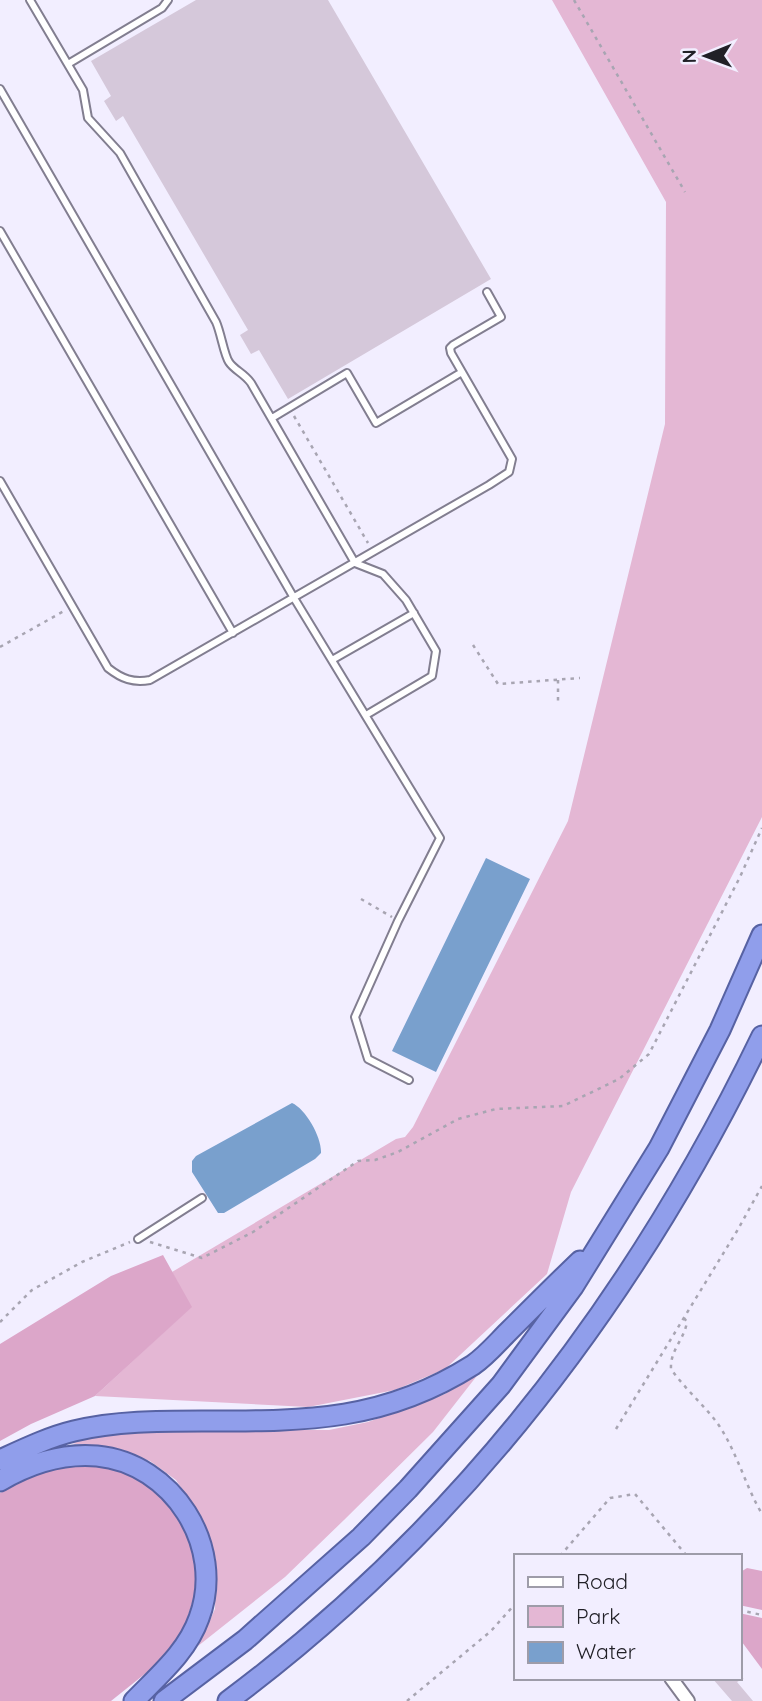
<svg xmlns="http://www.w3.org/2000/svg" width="762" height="1701" font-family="Quicksand,sans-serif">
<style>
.green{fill:#e4b7d4}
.forest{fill:#dca6c9}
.water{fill:#79a0cd}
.building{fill:#d5c8da}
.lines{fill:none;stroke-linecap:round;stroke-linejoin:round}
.service-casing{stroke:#827e90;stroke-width:10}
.minor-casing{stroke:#827e90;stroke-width:16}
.trunk-casing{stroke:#5762a3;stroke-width:23}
.path{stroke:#a8a5b2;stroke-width:2.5;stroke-dasharray:3.5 5;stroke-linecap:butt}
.service{stroke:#fff;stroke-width:6}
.minor{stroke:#fff;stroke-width:12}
.trunk{stroke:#909eeb;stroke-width:19}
</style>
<rect width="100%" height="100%" fill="#f2eeff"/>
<path class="green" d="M552,0H762V817L571,1192L547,1274L445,1369L395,1390L308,1407L95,1396L191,1307L172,1272L396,1139L405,1137L413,1127L568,821L665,424L666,202Z
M483,1368L433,1432L344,1520L285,1577L198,1646L215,1609L216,1560L205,1525L176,1480L150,1461L121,1451L71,1443L101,1434L162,1430H329L368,1422L445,1394Z"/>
<path class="forest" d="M163,1255L192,1307L95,1396L31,1424L0,1441V1344L111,1276Z
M95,1463L133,1472L165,1493L188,1526L199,1581L184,1629L156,1665L111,1701H0V1493L48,1468Z
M747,1568L762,1571V1610L739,1605V1573Z
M739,1613L762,1618V1669L739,1638Z"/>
<path class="water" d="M486,858L530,879L436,1072L392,1051Z
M292,1103C306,1109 322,1138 321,1153L315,1159L224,1213H218L192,1172V1161L196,1156Z"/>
<path class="building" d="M196,0H328L491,279L288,399L259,350L251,354L240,335L248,330L123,116L116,121L104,101L111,96L91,61Z
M712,1678H744L737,1682L753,1701H732Z"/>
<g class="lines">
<g class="service-casing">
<path id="service" d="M30,0L83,90L88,118L120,153L216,322C221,333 224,355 229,362C234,370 244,373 251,383L355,563L383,574L406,600L436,651L432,676L366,715
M68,64L162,8L168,0
M0,89L294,598L440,838L398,921L355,1017L368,1059L409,1080
M0,231L233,633
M272,418L347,373L376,423L462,372
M0,481L108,668C122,679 133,683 150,680L489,485L509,472L512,459L451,353L450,348L453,345L501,317L487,292
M332,660L414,613
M138,1239L202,1198"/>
</g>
<g class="minor-casing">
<path id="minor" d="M671,1678L688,1701"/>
</g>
<g class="trunk-casing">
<path id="trunk" d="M0,1460C24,1449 49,1437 74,1431C115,1421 160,1421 202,1421C305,1421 383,1422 473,1365C486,1356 497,1343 508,1332C532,1308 556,1284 580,1261
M0,1481C29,1464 62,1453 97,1456C172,1463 226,1546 199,1618C187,1652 159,1675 134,1701
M164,1701L245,1640L361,1537L408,1489L501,1385L573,1287L659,1148L720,1030L762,935
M228,1701C463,1526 635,1299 762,1036"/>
</g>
<path class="path" d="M574,0L685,192
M294,416L368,543
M473,645L498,684L580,678
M0,647L64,611
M558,680V703
M361,899L392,917
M150,1242L202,1258L253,1232L358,1161L375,1160L398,1152L458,1119L496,1109L563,1106L619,1079L649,1054L740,877L762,828
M684,1318L687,1322C684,1340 670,1350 671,1369C685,1389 704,1405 718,1424C737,1452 745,1485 762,1514
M0,1322L32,1290L82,1262L130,1242
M616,1429L737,1231L762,1186
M560,1556L610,1498L635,1494L687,1556
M739,1610L762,1615
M407,1701L491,1631L515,1604"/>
<use href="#service" class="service"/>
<use href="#minor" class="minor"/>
<use href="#trunk" class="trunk"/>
</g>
<rect x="514" y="1554" width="228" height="126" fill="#f2eeff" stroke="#9e9ca9" stroke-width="2"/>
<rect x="528" y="1577" width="35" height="10" fill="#ffffff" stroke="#9e9ca9" stroke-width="2"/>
<text x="576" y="1589" font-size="21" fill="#212027">Road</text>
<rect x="528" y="1606" width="35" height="21" fill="#e4b7d4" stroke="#9e9ca9" stroke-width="2"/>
<text x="576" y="1624" font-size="21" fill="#212027">Park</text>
<rect x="528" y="1642" width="35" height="21" fill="#79a0cd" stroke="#9e9ca9" stroke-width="2"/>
<text x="576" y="1659" font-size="21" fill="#212027">Water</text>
<g transform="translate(706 56) rotate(269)" stroke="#f2eeff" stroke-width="5" paint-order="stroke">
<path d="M0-5L12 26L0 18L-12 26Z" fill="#212027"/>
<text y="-10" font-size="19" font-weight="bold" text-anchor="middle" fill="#212027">N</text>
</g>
</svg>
